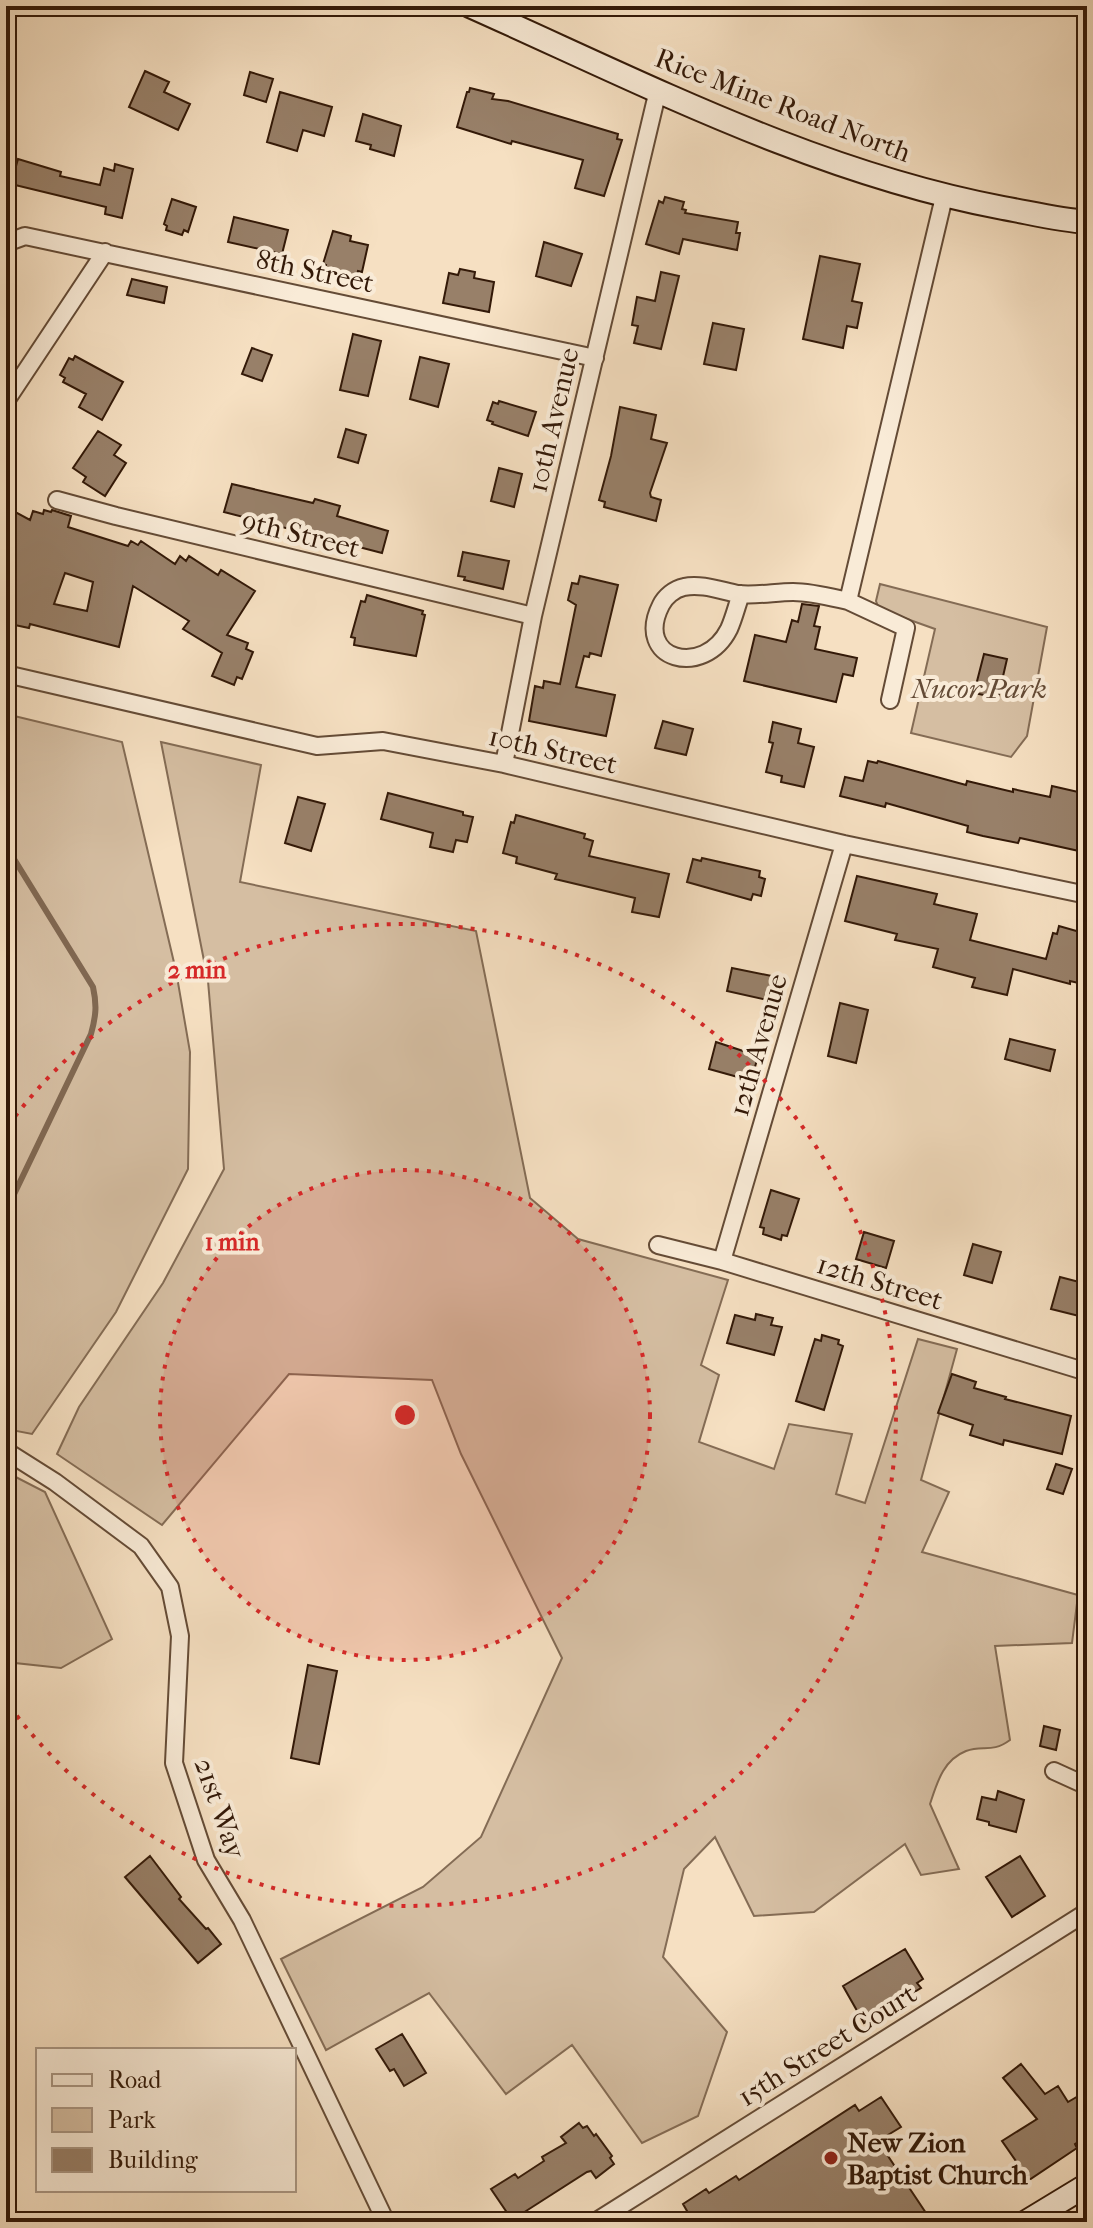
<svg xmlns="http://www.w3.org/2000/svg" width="1093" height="2228" font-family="'IM FELL French Canon',serif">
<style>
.green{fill:#d5bea2;stroke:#846c55;stroke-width:2}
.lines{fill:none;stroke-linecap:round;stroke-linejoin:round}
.stream{stroke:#806852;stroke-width:6}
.building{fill:#988069;stroke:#331908;stroke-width:2;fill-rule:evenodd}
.minor-casing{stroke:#644b36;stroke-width:20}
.secondary-casing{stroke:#331908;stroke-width:26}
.minor{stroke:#f9ebd7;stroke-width:16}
.secondary{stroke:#f9ebd7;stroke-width:22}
.ring{fill:none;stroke:#d62828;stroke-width:4;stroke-dasharray:4 8}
.poi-dot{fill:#8f2418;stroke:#f9ebd7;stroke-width:3}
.labels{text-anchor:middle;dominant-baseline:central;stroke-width:8;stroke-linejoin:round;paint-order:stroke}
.street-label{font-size:28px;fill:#331908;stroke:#f9ebd7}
.park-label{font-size:28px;font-style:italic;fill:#644b36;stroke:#f9ebd7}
.poi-label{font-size:28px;font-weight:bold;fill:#331908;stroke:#f9ebd7;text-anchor:start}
.centre{fill:#d62828;stroke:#f9ebd7;stroke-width:4}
.ring-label{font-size:24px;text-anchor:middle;font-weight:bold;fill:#d62828;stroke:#f9ebd7;stroke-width:8;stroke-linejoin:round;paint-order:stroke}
</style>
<rect width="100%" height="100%" fill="#f6e0c2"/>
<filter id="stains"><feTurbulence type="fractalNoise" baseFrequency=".0025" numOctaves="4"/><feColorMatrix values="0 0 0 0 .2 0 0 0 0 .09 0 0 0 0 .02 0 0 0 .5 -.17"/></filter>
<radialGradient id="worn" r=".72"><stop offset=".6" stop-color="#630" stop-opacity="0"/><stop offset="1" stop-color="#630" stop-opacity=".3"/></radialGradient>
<path class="green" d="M880,584L1047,627L1027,736L1011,757L911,733L935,629L879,609L876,601Z
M6,714L122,742L176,971L190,1052L188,1169L116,1312L32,1434L6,1429Z
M161,742L261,765L240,882L476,931L530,1198L578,1239L728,1280L701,1365L719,1375L699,1442L774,1469L789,1424L852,1434L836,1494L865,1503L918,1339L957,1349L921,1480L949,1492L922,1552L1078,1595L1072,1643L995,1646L1010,1740C991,1754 983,1744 966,1751C943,1760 937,1783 930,1804L959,1869L921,1875L905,1844L814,1912L754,1916L715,1837L684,1869L663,1957L727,2032L698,2116L642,2143L572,2045L506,2094L429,1993L326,2050L281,1959L423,1887L481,1837L562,1658L461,1454L432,1380L289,1374L162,1525L57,1454L79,1407L163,1283L224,1169L208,981Z
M6,1472L45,1492L112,1639L61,1668L6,1662Z"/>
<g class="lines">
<path class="stream" d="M6,846L93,987C97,1005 96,1016 91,1034L6,1211"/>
</g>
<path class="building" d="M145,71L169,82L164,92L190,104L178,130L129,107Z
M250,72L273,79L266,102L244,95Z
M470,88L494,94L492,99L508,101L618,134L617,139L622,140L604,196L575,188L583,160L512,141L511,144L457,127L467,92H469Z
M280,92L332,107L324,136L303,130L297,151L267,142Z
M363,114L401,126L394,156L370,149L371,145L356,141Z
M18,159L61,172L60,176L100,185L104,168L114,171L115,164L133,169L122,218L105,214L106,207L11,184Z
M665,197L684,202L682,209L686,210L685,213L738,222L736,233H740L737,250L683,239L679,254L646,244L659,201L663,203Z
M172,199L196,207L188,232L184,230L182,235L166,230L167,226L164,224Z
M234,217L288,230L282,254L228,242Z
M333,231L351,236L350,241L368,245L362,272L358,271L356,279L325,271L326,265L323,264Z
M544,242L582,254L571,286L536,276Z
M820,256L860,264L852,301L862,303L857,328L847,326L843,348L803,339Z
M460,269L475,272L474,278L494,282L489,312L443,303L449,273L458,275Z
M661,272L679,276L661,349L634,343L638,326L632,325L637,297L655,301Z
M132,279L167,287L164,303L127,295Z
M713,323L744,329L736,370L704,364Z
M353,334L381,341L368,396L340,390Z
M252,348L272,355L262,381L242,374Z
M75,356L123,382L102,420L79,407L86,394L63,382L65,378L60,375L69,358L73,360Z
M420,357L449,364L438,407L410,399Z
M499,401L536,412L528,436L492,424L493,422L487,420L493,402L498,404Z
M620,407L656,415L651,439L667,443L650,493L651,497L661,500L656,521L604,507L605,502L599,500L611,456Z
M346,429L366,435L358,463L338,457Z
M98,431L121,445L114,455L126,463L105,496L83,482L86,477L73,468Z
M499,468L522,474L514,507L491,501Z
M232,484L313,503L315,499L340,506L337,516L388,531L382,553L224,512Z
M6,507L30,520L33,511L43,514L44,510L51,512L52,510L71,516L68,527L128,546L131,541L138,545L141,541L175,564L180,556L186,561L189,556L218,575L221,570L255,591L227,635L248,643L246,649L253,652L242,679L237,677L234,685L212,676L222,653L183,629L189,621L133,586L119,647L30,624L29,628L10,624L11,620H6ZM65,573L93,582L87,611L54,604Z
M463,552L509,561L503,589L464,580L465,577L458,576Z
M580,576L618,585L601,656L590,653L589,657L584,656L576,687L615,695L606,736L529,721L535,686L543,688L544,681L560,684L576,605L568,600L572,583L578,584Z
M367,595L423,611L422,614L425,615L416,656L354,645L355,638L351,637L361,601L365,602Z
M802,604L819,606L814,626L820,627L815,649L857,658L853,676L843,674L836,702L744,681L755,635L786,642L792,620L798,622Z
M984,654L1007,659L998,698L974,693Z
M663,721L693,729L686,755L655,748Z
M773,722L801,729L798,743L814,747L804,787L781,782L782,776L766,772L773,743L769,742Z
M868,761L877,763L878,761L966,785L967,781L1013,792V789L1050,797L1052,786L1087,794V817L1079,851L1020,838L1018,843L983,836L967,832L968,826L886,803L885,807L840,796L845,777L863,781Z
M388,793L463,812V815L473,817L467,842L456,840L453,852L430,847L433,833L381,819Z
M298,797L325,804L311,851L285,843Z
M516,815L585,834L584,838L593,841L589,856L669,874L659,917L632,912L635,898L555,879L557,874L516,863L517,857L503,853L511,822L514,823Z
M702,858L760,871L759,877L765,879L761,896L753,894L751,900L687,882L693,859L701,861Z
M857,876L937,894L934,904L977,914L970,940L1046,959L1053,933L1057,934L1059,926L1087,934V985L1070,981V984L1013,969L1007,995L972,987L975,978L933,967L938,949L895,940L897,934L845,921Z
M732,968L772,976L767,1000L727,991Z
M840,1003L868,1010L856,1063L828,1056Z
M1010,1039L1055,1050L1050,1071L1005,1059Z
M716,1042L758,1056L752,1078L746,1076L745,1079L709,1069Z
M771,1190L799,1199L787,1236L782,1235L781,1240L763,1234L764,1228L760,1227Z
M864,1232L894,1241L886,1268L856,1259Z
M973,1244L1001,1252L992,1283L964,1275Z
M1060,1277L1087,1284V1318L1051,1309Z
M756,1314L773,1318L771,1325L782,1327L774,1355L727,1343L735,1315L755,1320Z
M822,1335L839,1340L838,1344L843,1346L824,1410L796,1401L815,1339L821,1341Z
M952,1374L976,1382L974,1388L1006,1397L1005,1399L1071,1416L1062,1454L1004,1440L1003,1445L970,1435L973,1425L938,1413Z
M1056,1464L1072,1469L1063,1494L1047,1489Z
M308,1665L337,1671L319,1764L291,1758Z
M1044,1726L1060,1730L1056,1750L1040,1746Z
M998,1791L1024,1800L1016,1832L989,1825V1822L977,1819L982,1797L996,1800Z
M150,1856L181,1897L179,1899L206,1929L208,1928L221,1944L198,1963L125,1877Z
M1020,1856L1045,1896L1012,1917L986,1877Z
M905,1949L923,1979L917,1983L921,1988L906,1997L903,1993L877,2008L880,2013L864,2023L843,1986Z
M402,2034L426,2073L404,2086L394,2069L390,2071L376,2049Z
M1021,2064L1045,2094L1058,2086L1068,2102L1087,2091V2136L1075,2144L1077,2148L1029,2180L1002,2141L1037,2119L1003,2078Z
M881,2097L901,2127L878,2141L932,2222H670L687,2211L683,2204L706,2189L709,2193L736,2176L739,2180L855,2105L859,2111Z
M579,2123L583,2128L587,2126L594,2136L596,2134L612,2156L610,2158L614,2164L596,2178L591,2171L587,2172L512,2220L491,2189L515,2174L518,2178L544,2161L542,2157L566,2143L561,2137Z"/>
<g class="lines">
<g class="minor-casing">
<path id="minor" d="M6,243L25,236L595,358
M6,401L105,252
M57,500L116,516L533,616
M741,594C737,605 734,618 729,629C704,679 633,660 661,605C665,597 674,589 684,587C701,583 722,591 738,594C756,596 776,592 793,592C811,592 830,597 848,601L944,197
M848,601L906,628L890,700
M6,674L317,746L383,741L504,764L844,844L1087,895
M504,764L533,616L658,90
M658,1245L722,1261L1087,1372
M722,1261L844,844
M6,1451L55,1482L141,1546L170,1587L180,1636L174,1763L206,1860L242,1920L386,2222
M1054,1771L1087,1786
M595,2222L1087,1912"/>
</g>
<g class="secondary-casing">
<path id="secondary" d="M470,6C643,83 816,173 1003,208C1031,213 1059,220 1087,222
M1026,2222L1087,2185"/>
</g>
<use href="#minor" class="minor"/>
<use href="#secondary" class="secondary"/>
</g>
<circle cx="405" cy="1415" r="245" fill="#d62828" fill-opacity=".12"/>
<g class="ring">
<circle cx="405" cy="1415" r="245"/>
<path d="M8 1126A491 491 0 1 1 8 1704"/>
</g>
<circle class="poi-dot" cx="831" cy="2158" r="8"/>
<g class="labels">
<g class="street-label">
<text transform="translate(783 105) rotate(21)">Rice Mine Road North</text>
<text transform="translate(315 271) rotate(12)">8th Street</text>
<text transform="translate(553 420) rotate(-77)">10th Avenue</text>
<text transform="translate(301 534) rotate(14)">9th Street</text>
<text transform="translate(553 750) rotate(13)">10th Street</text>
<text transform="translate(758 1045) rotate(-74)">12th Avenue</text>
<text transform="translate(880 1282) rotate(17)">12th Street</text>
<text transform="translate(220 1808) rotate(71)">21st Way</text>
<text transform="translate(827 2045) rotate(-32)">15th Street Court</text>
</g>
<g class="park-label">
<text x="979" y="688">Nucor Park</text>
</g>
<g class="poi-label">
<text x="847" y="2142">New Zion<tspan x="847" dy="32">Baptist Church</tspan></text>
</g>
</g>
<circle cx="405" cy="1415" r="12" class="centre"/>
<g class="ring-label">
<text x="197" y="978">2 min</text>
<text x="232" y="1250">1 min</text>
</g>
<rect width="1093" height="2228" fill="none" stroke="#f6e0c2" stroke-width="32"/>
<rect x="8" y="8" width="1077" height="2212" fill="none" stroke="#331908" stroke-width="4"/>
<rect x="16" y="16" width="1061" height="2196" fill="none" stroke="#331908" stroke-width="2"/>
<rect x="36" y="2048" width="260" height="144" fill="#f9ebd7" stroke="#aa9784" stroke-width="2"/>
<rect x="52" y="2074" width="40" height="12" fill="#f9ebd7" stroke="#aa9784" stroke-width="2"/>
<text x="108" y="2088" font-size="24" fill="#331908">Road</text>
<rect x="52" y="2108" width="40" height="24" fill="#d5bea2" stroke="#aa9784" stroke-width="2"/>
<text x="108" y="2128" font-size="24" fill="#331908">Park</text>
<rect x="52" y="2148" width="40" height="24" fill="#988069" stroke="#aa9784" stroke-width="2"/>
<text x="108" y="2168" font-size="24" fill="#331908">Building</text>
<rect width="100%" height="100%" filter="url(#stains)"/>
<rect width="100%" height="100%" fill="url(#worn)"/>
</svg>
